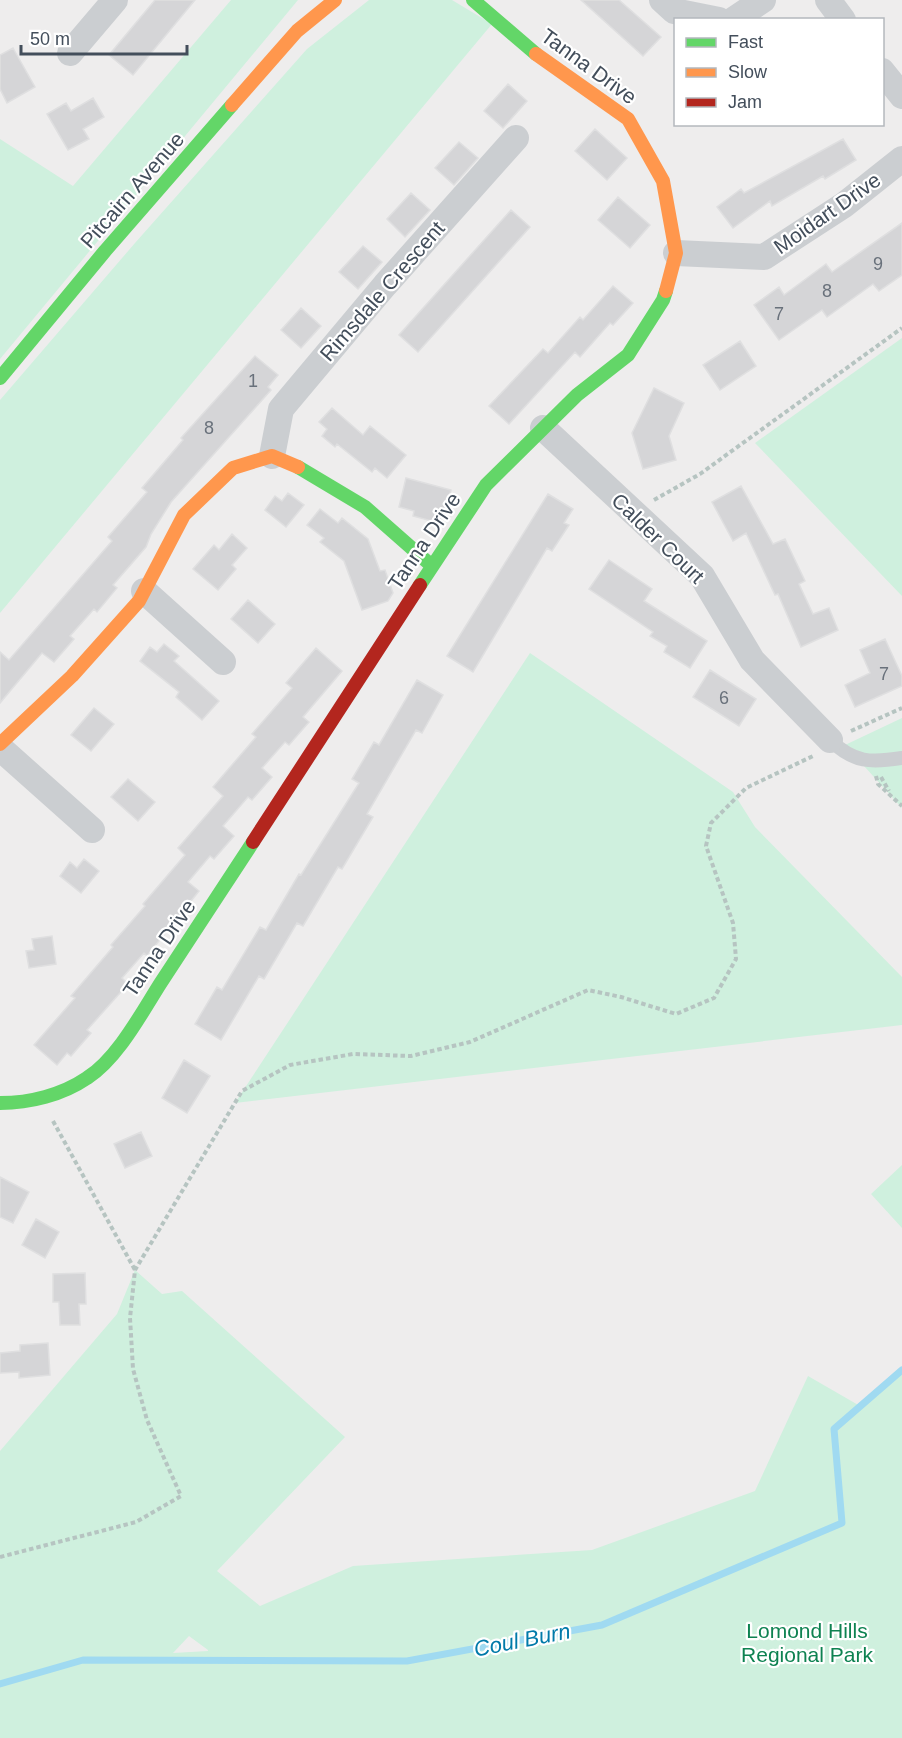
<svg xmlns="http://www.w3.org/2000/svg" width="902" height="1738" font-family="Helvetica,sans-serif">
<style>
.green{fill:#cff0de;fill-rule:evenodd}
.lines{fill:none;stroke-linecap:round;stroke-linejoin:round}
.stream{stroke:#a0daf1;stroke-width:7}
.building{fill:#d5d5d7;stroke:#dfdfe0;stroke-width:1.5}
.path{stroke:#b6c4c1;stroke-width:4;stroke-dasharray:4.5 3;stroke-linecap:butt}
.lane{stroke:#cbced1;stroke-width:14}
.street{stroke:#cbced1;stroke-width:26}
.fast{stroke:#63d668;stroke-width:14}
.slow{stroke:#ff974d;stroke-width:14}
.jam{stroke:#b3261e;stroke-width:14}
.labels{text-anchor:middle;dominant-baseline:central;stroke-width:4.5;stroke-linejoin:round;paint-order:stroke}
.number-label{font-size:18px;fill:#69717b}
.street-label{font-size:21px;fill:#434e5b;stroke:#fff}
.park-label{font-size:21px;fill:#0e8251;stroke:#fff}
.water-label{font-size:22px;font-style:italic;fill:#017aa9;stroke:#fff}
</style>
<rect width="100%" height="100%" fill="#eeeded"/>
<path class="green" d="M231,0H298L0,359V139L73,186Z
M369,0H452L492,24L0,613V400L135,243L307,49Z
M902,338V596L755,443Z
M530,653L733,792L755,827L902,977V1025L235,1103Z
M902,718V808L845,745Z
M902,1165V1228L871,1194Z
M135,1270L162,1294L182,1291L345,1437L217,1571L260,1606L353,1566L592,1550L755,1491L808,1376L860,1406L902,1370V1738H0V1451L117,1314ZM189,1636L208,1650V1651L173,1653Z"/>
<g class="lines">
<path class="stream" d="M0,1684L83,1660L407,1661L602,1625L842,1523L834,1429L902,1370"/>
</g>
<path class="building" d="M155,0H195L133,75L109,55Z
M581,0H619L661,37L643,56Z
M13,48L35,87L7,103L0,89V55Z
M508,84L527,101L503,128L484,111Z
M93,98L104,117L83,129L89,139L68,150L47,114L66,103L71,111Z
M595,129L627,158L607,180L575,151Z
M843,139L856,160L825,179L823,176L772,206L770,201L733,228L717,207L741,189L744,193Z
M459,142L478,158L454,185L435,168Z
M411,193L430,210L405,237L387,219Z
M618,197L650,225L630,248L598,220Z
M511,210L530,227L418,352L399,335Z
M902,223V275L879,291L873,284L827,317L822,310L779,340L754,305L779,287L784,295L826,264L832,272Z
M363,246L382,262L358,289L339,272Z
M613,286L633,303L613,325L610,323L580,357L575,352L509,424L489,406L543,349L548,353L580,317L583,320Z
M301,308L321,326L301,348L281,330Z
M740,341L756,366L720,390L703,365Z
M255,356L278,375L268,387L271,390L171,502L151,534L146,547L113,585L117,588L97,612L94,609L70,636L74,639L54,662L42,653L0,703V652L9,660L112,541L108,537L147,492L142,488L183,440L181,438Z
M654,388L684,403L669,436L676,460L643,469L632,433Z
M332,408L363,435L370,426L406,455L387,478L375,468L372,472L337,444L335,447L322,436L327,429L319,422Z
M406,478L451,490L445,514L439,523L413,516L414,511L399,507Z
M741,486L773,544L785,539L805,581L799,584L813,614L829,608L838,630L801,647L778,594L775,595L746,533L733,541L712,502Z
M288,493L304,505L286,527L265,510L275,496L282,501Z
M548,494L573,509L564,523L569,525L552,551L547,548L473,672L447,656Z
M320,509L338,523L342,518L368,539L380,571L385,570L393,593L388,601L362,610L344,561L320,542L324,538L307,525Z
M232,534L247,548L232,565L236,569L218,590L193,569L214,545L219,550Z
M609,560L652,589L644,601L707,641L690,668L664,652L667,646L650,636L653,632L589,589Z
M248,600L275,624L258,643L231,619Z
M885,639L902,676V686L855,707L845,685L870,673L860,650Z
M164,644L179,656L174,661L219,701L202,720L176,697L179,692L140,661L150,647L157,652Z
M316,648L342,671L303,717L309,722L289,745L285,742L262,768L272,777L252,800L248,797L223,826L234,836L214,859L210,856L188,882L199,891L147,956L144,953L122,978L128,984L87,1030L91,1033L71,1056L67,1053L57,1065L34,1045L75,998L71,996L113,947L111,945L145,906L143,904L185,855L178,848L223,796L213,787L256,737L252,734L292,688L286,683Z
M710,670L756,699L739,726L693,697Z
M417,680L443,695L422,733L416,730L367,814L373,817L342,869L338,867L303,926L297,923L264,979L259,976L221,1040L195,1024L217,987L222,990L260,927L266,930L299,874L301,875L359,783L352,779L374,742L379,745Z
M94,708L114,724L91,751L71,735Z
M128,779L155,802L138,821L111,797Z
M84,859L99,871L81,893L60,876L70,862L77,868Z
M52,936L56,964L29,968L26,951L34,950L32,939Z
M184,1060L210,1076L187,1113L162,1098Z
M141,1132L152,1156L125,1168L114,1144Z
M0,1177L29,1192L13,1223L0,1217Z
M36,1219L59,1232L45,1258L22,1245Z
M85,1273L86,1304H79L80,1325H60L59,1302H53V1274Z
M48,1343L50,1375L19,1378V1372L0,1373V1353L20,1351V1345Z"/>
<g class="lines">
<path class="path" d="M654,500L700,474L902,328
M851,731L902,708
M876,776L878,784L902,806
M881,777L889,791
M53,1121L135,1270
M0,1557L136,1522L181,1496L147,1420L133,1369L130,1318L135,1270L242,1091L290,1065L353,1054L411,1056L470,1042L588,990L621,997L676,1014L714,998L736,959L733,923L706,846L711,823L746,788L813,756"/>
<path class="lane" d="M830,740C854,763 871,763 902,758"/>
<path class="street" d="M662,0L674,11L719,20
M828,0L843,20
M733,20L763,0
M70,53L115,0
M882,71L902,96
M676,253L764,257L844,205L902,159
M543,428L702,576L752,660L830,740
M272,456L281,409L385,285L516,138
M144,591L223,662
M0,748L92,830"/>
<path class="fast" d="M473,0L536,54
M0,378L105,251L232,105
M298,467L365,507L432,566
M420,585L486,485L577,395L628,355L663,300L666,291
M0,1103C30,1103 62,1095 87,1078C117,1059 141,1014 160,984C191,937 222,889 253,842"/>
<path class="slow" d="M536,54L628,119L663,181L676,253L666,291
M232,105L297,31L335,0
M0,744L72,676L139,601L184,515L233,468L272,456L298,467"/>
<path class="jam" d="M253,842L420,585"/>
</g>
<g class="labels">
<g class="number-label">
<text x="878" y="264">9</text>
<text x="827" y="291">8</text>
<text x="779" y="314">7</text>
<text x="253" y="381">1</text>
<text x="209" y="428">8</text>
<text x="884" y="674">7</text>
<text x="724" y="698">6</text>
</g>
<g class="street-label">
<text transform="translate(589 66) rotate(36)">Tanna Drive</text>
<text transform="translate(132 190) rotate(-49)">Pitcairn Avenue</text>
<text transform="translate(827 213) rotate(-35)">Moidart Drive</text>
<text transform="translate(382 291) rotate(-49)">Rimsdale Crescent</text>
<text transform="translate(658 538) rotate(44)">Calder Court</text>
<text transform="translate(424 541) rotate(-56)">Tanna Drive</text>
<text transform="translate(159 948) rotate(-56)">Tanna Drive</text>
</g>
<g class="park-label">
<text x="807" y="1630">Lomond Hills<tspan x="807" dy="24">Regional Park</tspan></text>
</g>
<g class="water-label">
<text transform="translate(522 1640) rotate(-11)">Coul Burn</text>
</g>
</g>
<rect x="674" y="18" width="210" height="108" fill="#ffffff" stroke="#b4b8bd" stroke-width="1.5"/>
<rect x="686" y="38" width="30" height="9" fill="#63d668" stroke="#b4b8bd" stroke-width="1.5"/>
<text x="728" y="48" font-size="18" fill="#434e5b">Fast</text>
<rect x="686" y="68" width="30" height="9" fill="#ff974d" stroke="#b4b8bd" stroke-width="1.5"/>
<text x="728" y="78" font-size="18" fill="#434e5b">Slow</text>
<rect x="686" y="98" width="30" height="9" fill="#b3261e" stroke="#b4b8bd" stroke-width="1.5"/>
<text x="728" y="108" font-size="18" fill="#434e5b">Jam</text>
<path d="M21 45v9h166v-9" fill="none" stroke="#434e5b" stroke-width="3"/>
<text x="30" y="45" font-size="18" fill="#434e5b" stroke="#ffffff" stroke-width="4.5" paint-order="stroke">50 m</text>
</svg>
